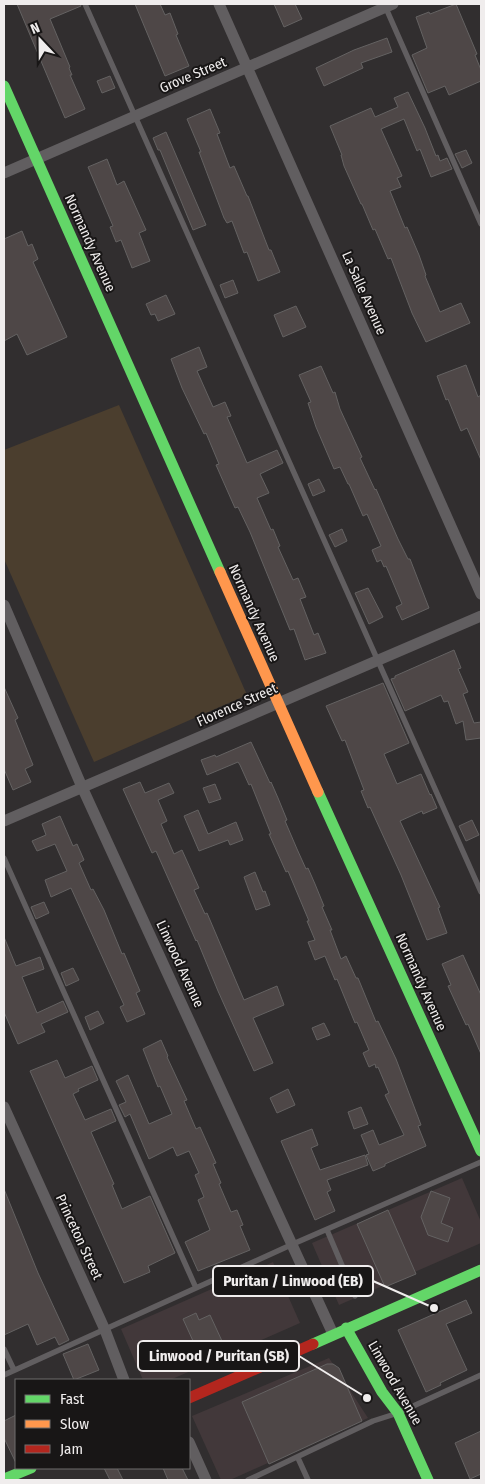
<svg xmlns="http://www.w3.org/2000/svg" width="485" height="1484" font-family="'Fira Sans Condensed',sans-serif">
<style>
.built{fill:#42383a}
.green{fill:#4b3e2e}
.building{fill:#4e4747;stroke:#646262}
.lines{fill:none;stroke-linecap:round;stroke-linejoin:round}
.lane{stroke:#615e60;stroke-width:5.5}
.street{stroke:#615e60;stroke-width:11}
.fast{stroke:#63d668;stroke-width:11}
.slow{stroke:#ff974d;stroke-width:11}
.jam{stroke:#b3261e;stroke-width:11}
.labels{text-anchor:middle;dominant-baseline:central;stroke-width:4;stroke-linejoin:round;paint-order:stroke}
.street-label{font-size:14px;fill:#f0eded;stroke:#181616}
.leader{fill:none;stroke:#f0eded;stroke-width:2}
.callout-dot{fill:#f0eded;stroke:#181616;stroke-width:2}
.callout{fill:#181616;stroke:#f0eded;stroke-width:2}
.callout-label{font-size:15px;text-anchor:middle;font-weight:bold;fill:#f0eded}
</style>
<rect width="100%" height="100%" fill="#312e2f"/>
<path class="built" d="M462,1178L481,1222V1243L339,1305L312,1243Z
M273,1262L300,1323L170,1380H143L121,1329Z
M329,1358L368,1418L230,1480H221L192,1416Z"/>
<path class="green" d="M119,405L247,695L94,762L4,559V450Z"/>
<path class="building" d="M17,4H80L81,6L50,19L70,67L69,68L72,75H70L85,109L65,118Z
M135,4H160L165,15L170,13L178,34L176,35L189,66L165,76Z
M274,4H295L302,19L284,27Z
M456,4L477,54L475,55L481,70V81L449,95L445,86L428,93L412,55L427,48L416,17L429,12L430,14Z
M387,38L392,52L361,63L363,68L324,86L316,68L354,50Z
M110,76L115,88L102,93L97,81Z
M408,92L425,128L436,156L438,155L440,161L447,158L452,169L431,177L420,149L417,151L404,119L381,129L402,176L397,178L401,187L390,191L405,228L407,227L419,255L426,275L425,276L440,312L461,303L470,323L426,342L412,313L391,258L388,259L375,229L373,230L362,204H361L344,166L341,155H342L330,126L371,108L375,117L398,107L394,98Z
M210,109L220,133L217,134L230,168L234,166L247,196H248L269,250H271L280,272L258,281L247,252L244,253L232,221L227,223L224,218L199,152H201L187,119Z
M166,132L206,225L193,230L160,150H158L153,138Z
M466,150L472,163L462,168L455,154Z
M107,159L117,185L124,181L146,230L139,233L150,261L132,268L121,240L116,242L110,227L113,226L88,167Z
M22,231L28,246L32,244L38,259L33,262L67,337L27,355L17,334L4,341V239Z
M233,280L238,293L225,298L220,285Z
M166,295L175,314L158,321L155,314L151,315L146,304Z
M296,306L306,327L283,337L274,315Z
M199,347L207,367L197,371L213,407L225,402L231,416L227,417L247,463L277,450L283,463L260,474L269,493L257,498L271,530L273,529L280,546L278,547L293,580L298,578L306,597L300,599L314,635L318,633L326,653L305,660L294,629L290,630L250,532L238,507L235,508L216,465L219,464L206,433L204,434L182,388L171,359Z
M466,365L478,397L481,395V460L467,428L461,431L448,399L446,400L437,376Z
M321,366L333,393L335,392L340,409L362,457L360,458L375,490L376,489L398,539L408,559H410L429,608L402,620L396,607L402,604L386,566L384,567L381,560L377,562L372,550L381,546L367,514L363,516L349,484H348L340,467L334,469L316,427L308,403L311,402L299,375Z
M319,479L325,491L313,496L308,484Z
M342,529L347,541L335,547L329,535Z
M368,588L383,617L369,624L355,593Z
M454,650L461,668L458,669L468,692L463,694L474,723L481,722V738L466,740L463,721L456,724L448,701L444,702L441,695L405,711L391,679L395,678V676Z
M383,683L409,743L384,754L397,784L421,774L430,795L431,794L437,808L423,814L422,811L400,821L440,907L438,908L447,933L427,940L401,875L370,807L368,808L361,791L364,790L345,740L342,741L326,706Z
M4,687L18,718L15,720L33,765L25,769L31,782L13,790L4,769Z
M251,742L270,783L271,782L278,798L287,820L285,821L297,849L306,869L308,868L315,884L324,906L322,907L332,930H330L341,959L346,956L356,978H358L376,1022L378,1021L396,1059L421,1125L418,1126L426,1146L385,1164V1166L373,1171L366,1155L369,1154L361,1135L373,1130L379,1145L404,1135L385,1095L389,1093L378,1067L376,1068L375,1064L369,1067L363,1053L369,1050L357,1022L355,1023L337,979L335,980L325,956L315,960L308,942L315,940L307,921H309L288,871L286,872L269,834H271L251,784L249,785L240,765L238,762L207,775L201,760L215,755L216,757Z
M140,782L145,793L169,783L174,793L158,800L167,821L161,824L174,854L182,850L199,888L194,890L205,914L207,913L244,1000L277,986L284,1005L253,1018L273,1063L254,1071L218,991L197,940L196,941L156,851L152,853L123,789Z
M215,784L221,799L209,803L203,788Z
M198,810L208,834L236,822L243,840L230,845L228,840L199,851L184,816Z
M60,816L73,846L77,844L84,860L79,863L91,890L93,889L104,910L122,954L124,953L140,991L136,993L145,1014L127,1022L120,1007L124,1005L71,888L51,897L45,880L67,871L55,844L37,851L32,841L46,835L42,824Z
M472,820L479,835L466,841L459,826Z
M255,872L263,892L265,891L270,905L256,910L244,877Z
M44,902L49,913L36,919L31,907Z
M4,937L16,966L40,957L44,969L22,977L37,1013L63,1001L68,1012L41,1024L45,1032L18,1044L4,1012Z
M463,955L481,995V1054L468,1024L466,1025L448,986L451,985L442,964Z
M73,968L79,980L66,986L61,973Z
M98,1011L104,1023L90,1030L85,1017Z
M324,1023L330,1035L317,1040L312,1028Z
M161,1040L168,1056L167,1057L187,1100L184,1101L196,1129L200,1127L216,1163L213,1164L221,1183L219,1184L231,1212L237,1210L243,1225L240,1226L250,1250L198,1271L185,1242L210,1230L198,1200L204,1197L195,1175L199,1173L189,1151L177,1156L173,1147L149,1159L130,1114L125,1117L119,1105L126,1102L116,1081L128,1075L149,1124L172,1114L160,1086L158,1087L143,1049Z
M57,1060L65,1078L92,1066L98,1080L78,1089L79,1091L73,1094L85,1120L111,1109L116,1121L91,1132L114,1184L112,1185L122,1209L150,1196L175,1253L148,1266L150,1272L124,1283L30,1071Z
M288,1089L295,1105L277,1113L270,1098Z
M361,1107L368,1124L354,1129L348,1112Z
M312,1129L318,1145L311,1148L320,1170L365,1155L368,1165L327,1180L331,1190L327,1192L335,1211L315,1220L281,1141Z
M4,1189L38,1273L69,1340L59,1345L55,1337L37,1345L28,1324L4,1335Z
M431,1191L450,1198L441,1223L453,1228L448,1242L428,1235L421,1217Z
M388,1210L416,1274L385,1287L357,1224Z
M466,1300L472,1313L446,1324L467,1370L440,1383L441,1385L426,1392L398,1330Z
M196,1313L199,1320L210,1315L228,1354L204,1365L183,1319Z
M88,1344L99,1370L74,1380L63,1354Z
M327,1364H333L339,1368L362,1421L269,1464L242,1402Z
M16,1415V1463L4,1438V1421Z
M481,1431V1474L470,1479L455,1443Z
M104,1468H117L123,1480H110Z
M163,1468H182L188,1480H168Z"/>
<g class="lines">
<path class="lane" d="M85,4L481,892
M385,6L481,224
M4,858L196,1288
M327,1230L355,1296
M316,1295L349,1280
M4,1349L14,1370
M4,1375L293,1244L481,1162
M298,1458L308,1480
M248,1480L373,1421L398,1413L481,1375"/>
<path class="street" d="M219,4L481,594
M4,173L393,4
M4,605L82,787L333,1334
M4,821L481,616
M4,1107L105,1330L124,1380
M189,1442L206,1480"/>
<path class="fast" d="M4,86L220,572
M318,792L481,1151
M346,1328L382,1392L398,1413L428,1480
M313,1344L481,1270
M4,1479L31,1468"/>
<path class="slow" d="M220,572L318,792"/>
<path class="jam" d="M189,1398L313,1344"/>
</g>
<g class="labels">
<g class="street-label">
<text transform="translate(193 75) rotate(-23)">Grove Street</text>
<text transform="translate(90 243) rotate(66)">Normandy Avenue</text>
<text transform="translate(364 293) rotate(66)">La Salle Avenue</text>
<text transform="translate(254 613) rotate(66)">Normandy Avenue</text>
<text transform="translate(237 705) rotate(-24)">Florence Street</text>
<text transform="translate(180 964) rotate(65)">Linwood Avenue</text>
<text transform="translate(421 982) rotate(66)">Normandy Avenue</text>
<text transform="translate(79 1237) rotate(65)">Princeton Street</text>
<text transform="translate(395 1383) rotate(60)">Linwood Avenue</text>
</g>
</g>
<path class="leader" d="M434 1308L373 1281M367 1398L299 1356"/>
<g class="callout-dot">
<circle cx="434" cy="1308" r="5"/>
<circle cx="367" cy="1398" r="5"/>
</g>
<g class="callout">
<rect x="213" y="1266" width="160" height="30" rx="5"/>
<rect x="138" y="1341" width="161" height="30" rx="5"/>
</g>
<g class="callout-label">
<text x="293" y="1286">Puritan / Linwood (EB)</text>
<text x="219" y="1361">Linwood / Puritan (SB)</text>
</g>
<rect width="485" height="1484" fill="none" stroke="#f0eded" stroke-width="10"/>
<rect x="15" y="1379" width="175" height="90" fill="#181616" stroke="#6e6c6c"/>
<rect x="25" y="1395" width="25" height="8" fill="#63d668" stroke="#6e6c6c"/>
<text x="60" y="1404" font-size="15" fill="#f0eded">Fast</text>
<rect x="25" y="1420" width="25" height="8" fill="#ff974d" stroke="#6e6c6c"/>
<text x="60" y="1429" font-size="15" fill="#f0eded">Slow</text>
<rect x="25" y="1445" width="25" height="8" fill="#b3261e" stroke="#6e6c6c"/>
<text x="60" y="1454" font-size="15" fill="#f0eded">Jam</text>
<g transform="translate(40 40) rotate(338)" stroke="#181616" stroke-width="4" paint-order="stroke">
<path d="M0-4L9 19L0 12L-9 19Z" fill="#f0eded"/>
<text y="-8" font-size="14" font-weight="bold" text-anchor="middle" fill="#f0eded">N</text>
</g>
</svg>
